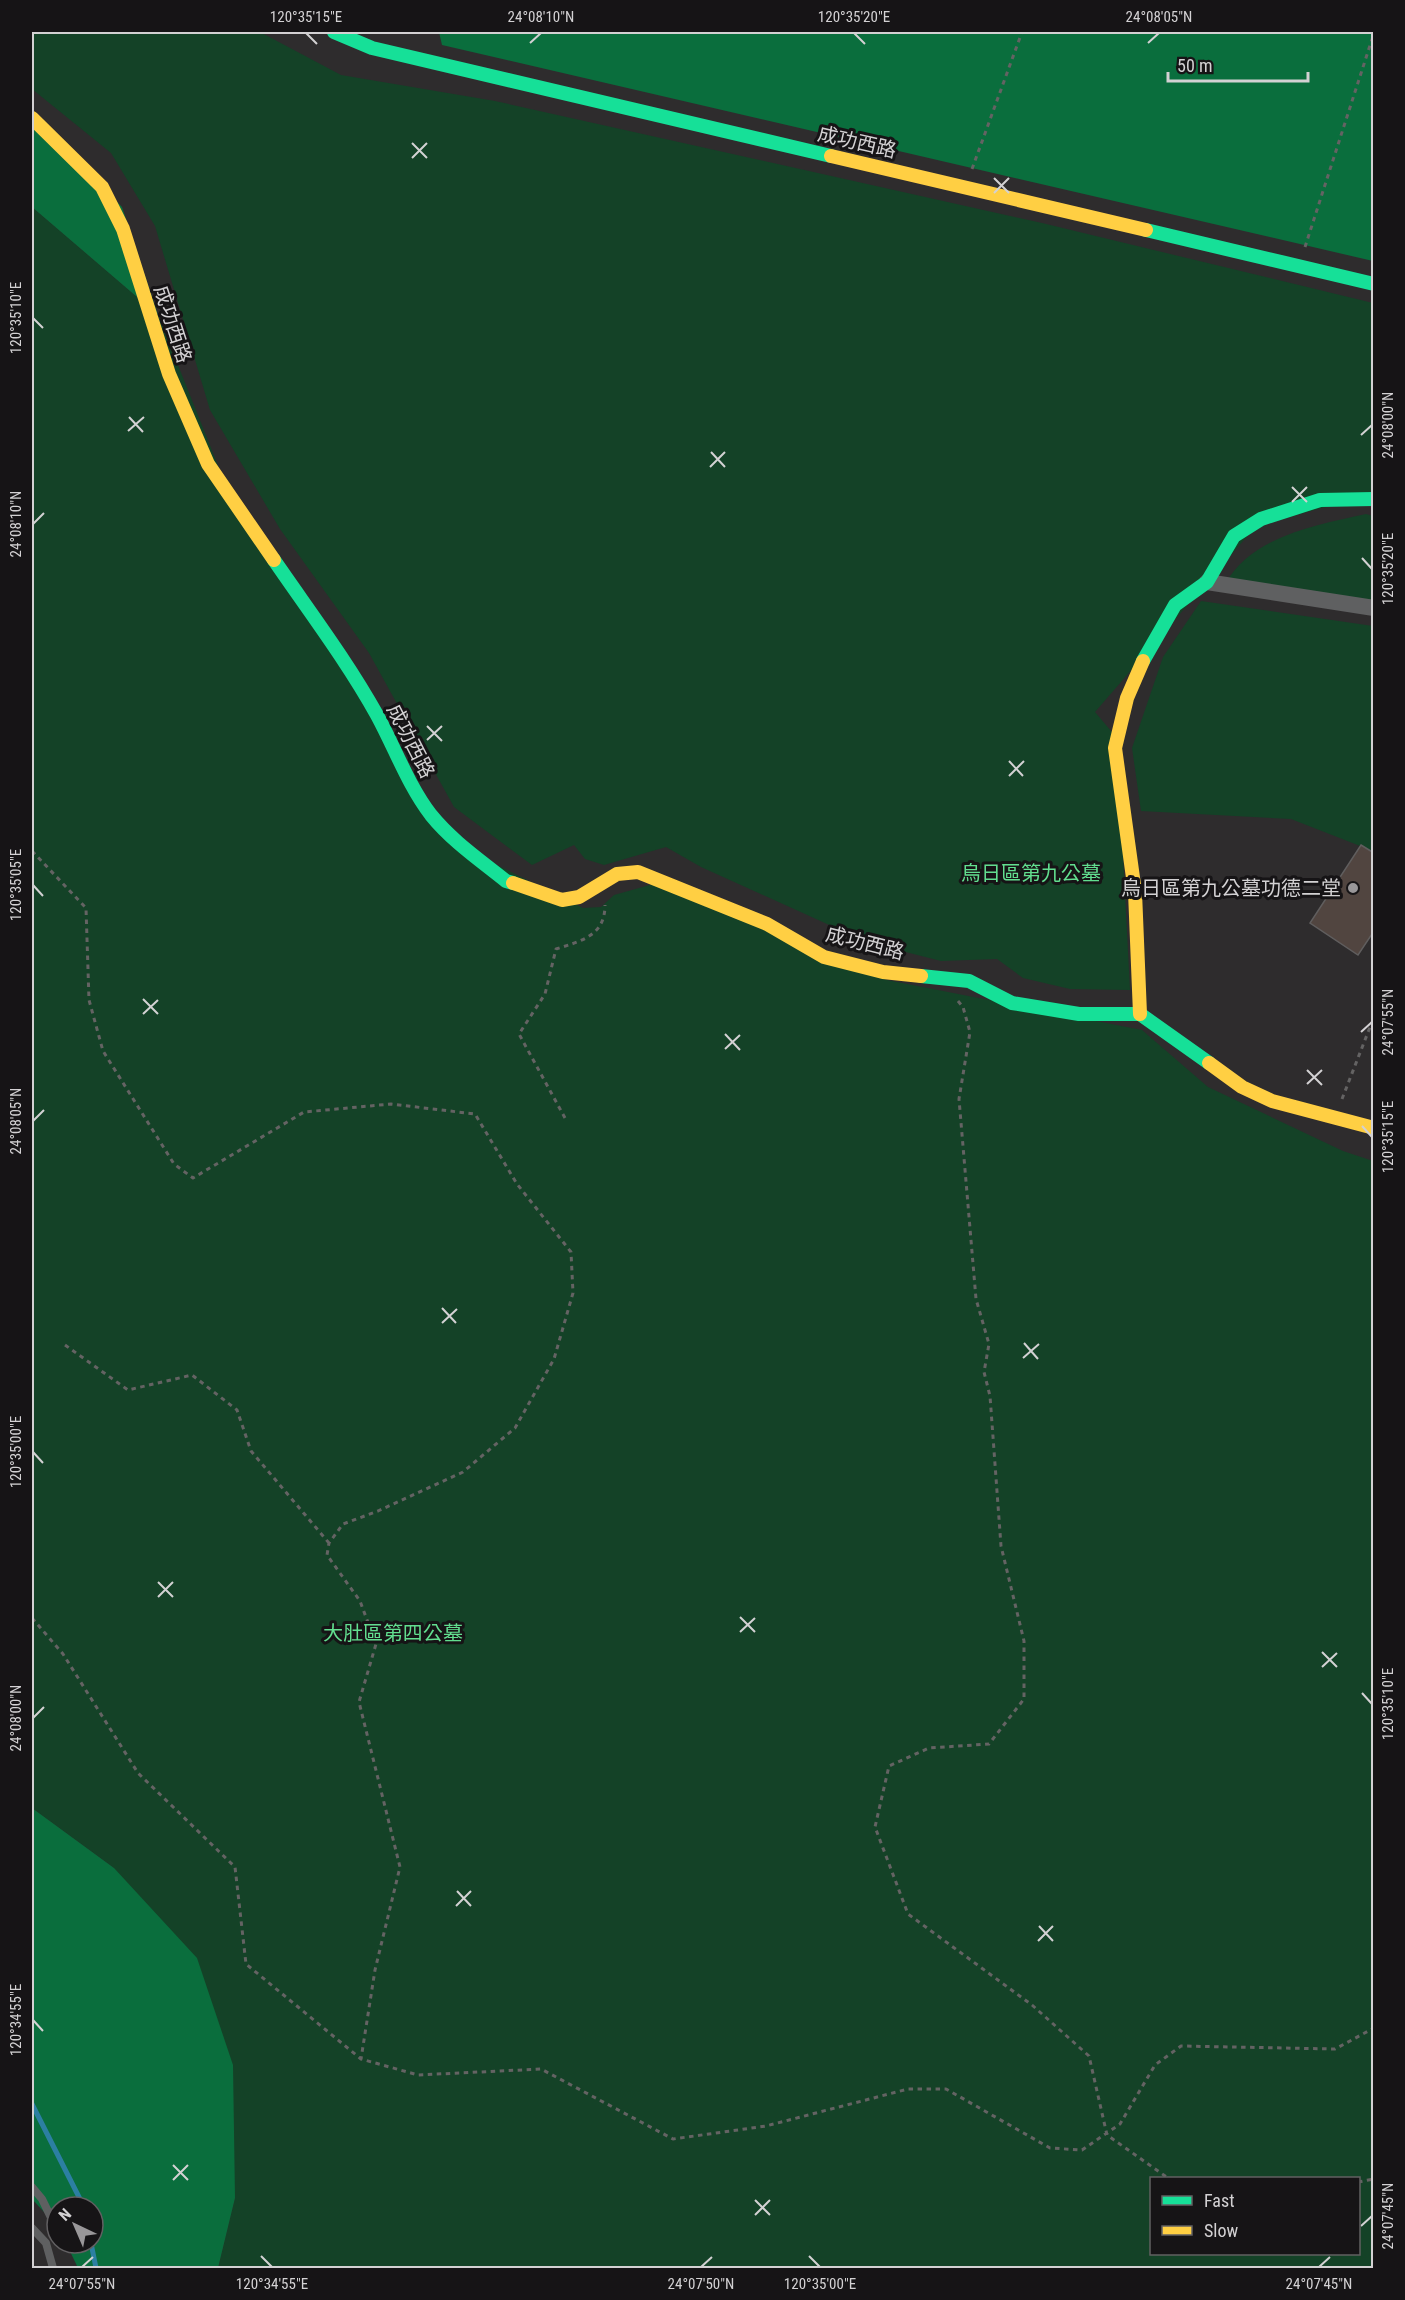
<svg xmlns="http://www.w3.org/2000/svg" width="1405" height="2300" font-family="'Roboto Condensed','Noto Sans TC',sans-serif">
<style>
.green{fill:#144227;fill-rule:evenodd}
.forest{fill:#0a6e3d}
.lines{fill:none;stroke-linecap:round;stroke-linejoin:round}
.stream{stroke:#2c7fa2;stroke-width:5}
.building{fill:#514540;stroke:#605e5e;stroke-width:1.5}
.path{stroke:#646363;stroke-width:3;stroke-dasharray:4.5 4.5;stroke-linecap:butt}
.lane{stroke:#5f6061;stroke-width:8}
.street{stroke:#5f6061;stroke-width:16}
.fast{stroke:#16e098;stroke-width:14}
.slow{stroke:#ffcf43;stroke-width:14}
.ticks{fill:none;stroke:#d3d1d3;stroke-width:2}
.poi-dot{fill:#999799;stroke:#161416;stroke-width:2}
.labels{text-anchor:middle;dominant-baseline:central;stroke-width:6;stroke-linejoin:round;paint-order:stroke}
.street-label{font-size:20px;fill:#d3d1d3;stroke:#161416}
.park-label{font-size:20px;fill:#62de8f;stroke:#161416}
.poi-label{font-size:20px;fill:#d3d1d3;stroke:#161416;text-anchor:end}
.neatline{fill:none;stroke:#d3d1d3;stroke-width:2}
.ticks-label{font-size:15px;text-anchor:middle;fill:#d3d1d3}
</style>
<rect width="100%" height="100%" fill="#2e2c2d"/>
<path class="green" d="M32,32H260L341,75L495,101L1042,223L1373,303V494L1256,526L1095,712L1117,738L1130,990L1070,989L1023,978L997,959L941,961L886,947L858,938L701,867L666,847L604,865L585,859L574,845L532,865L454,807L369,653L280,529L210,410L155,226L111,153L32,89Z
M32,207L158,315L231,498L457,845L583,908L601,907L614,895L657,883L887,980L1142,1030L1208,1087L1343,1151L1373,1161V2268H218L235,2198L114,1868L32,1808ZM1152,2178H1358V2254H1152Z
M1366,514L1373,516V605L1225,584C1252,536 1316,525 1366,514Z
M1201,601L1373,626V851L1291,819L1141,811L1132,748L1163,657Z"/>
<path class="forest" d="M439,32H1373V261L442,45Z
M32,115L122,207L158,315L32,207Z
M32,1808L114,1868L197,1958L233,2065L235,2198L218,2268H78L66,2243H93V2207H57V2226L32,2199Z"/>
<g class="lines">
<path class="stream" d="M32,2104L84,2207
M91,2243L96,2268"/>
</g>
<path class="building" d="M1361,845L1374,853V931L1358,955L1310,923Z"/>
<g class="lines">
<path class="path" d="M972,169L1022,32
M1305,247L1374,33
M32,851L86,908L89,1000L103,1051L174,1164L193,1178L304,1112L391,1104L475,1114L517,1184L571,1252L573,1293L554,1359L515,1428L463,1472L378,1511L343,1524L329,1543L327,1555L360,1601L376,1644L359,1702L400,1867L375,1970L361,2059
M958,1001L963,1007L970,1032L959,1099L976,1299L989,1344L984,1372L990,1396L1001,1546L1024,1641V1699L989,1744L929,1748L889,1766L875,1827L908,1914L1032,2005L1089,2056L1107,2135L1168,2178
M1342,1099L1372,1022
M565,1118L519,1034L545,994L556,949C581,941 605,936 605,905
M65,1345L128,1390L192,1375L237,1410L251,1451L329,1543
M32,1618L63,1654L138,1773L235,1867L246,1964L361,2059L418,2075L541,2069L673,2139L766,2126L908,2089H946L1050,2148L1082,2150L1120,2124L1155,2065L1181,2046L1335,2049L1374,2028
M1358,2182L1374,2179"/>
<path class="lane" d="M32,2187L42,2199L57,2230
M32,2228L46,2243L53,2268"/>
<path class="street" d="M1207,582L1374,608"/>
<path class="fast" d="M334,32L372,48L831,156
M1146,230L1374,284
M274,560C309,611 347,661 377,715C395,748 408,785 431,815C452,841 480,860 506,881L513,883
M1143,661L1175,605L1207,582L1234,536L1261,519L1320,500L1374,499
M921,976L969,981L1012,1003L1079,1014H1140L1209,1063"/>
<path class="slow" d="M32,118L102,187L123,229L169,374L208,464L274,560
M831,156L1146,230
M513,883L562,900L579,897L617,874L638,872L767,924L824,957L883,972L921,976
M1140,1014L1135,892L1115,748L1127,698L1143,661
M1209,1063L1242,1087L1272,1101L1374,1128"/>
</g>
<path class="ticks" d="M306,33L317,44M854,33L865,44M530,43L541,33M1148,43L1159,33M412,143L427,158M412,158L427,143M994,178L1009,193M994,193L1009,178M33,318L43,328M129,417L143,432M128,431L144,417M1361,435L1372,425M711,452L725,467M710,467L725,452M1292,487L1307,502M1292,502L1307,487M33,524L44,513M1362,558L1372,569M427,726L442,741M427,740L442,726M1009,761L1023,776M1009,776L1024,761M33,885L43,896M143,999L158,1014M143,1014L158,1000M1361,1032L1372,1022M725,1034L740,1050M725,1049L740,1035M1307,1070L1322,1085M1307,1084L1322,1070M33,1121L44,1110M1362,1126L1372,1137M442,1308L456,1323M442,1323L457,1309M1024,1343L1038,1359M1023,1358L1039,1344M33,1452L43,1463M158,1582L173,1597M158,1597L173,1582M740,1617L755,1632M740,1632L755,1618M1322,1652L1337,1667M1322,1667L1337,1653M1362,1693L1372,1704M33,1718L44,1707M457,1891L471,1906M456,1906L471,1891M1039,1926L1053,1941M1038,1941L1053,1926M33,2020L43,2031M173,2165L188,2180M173,2180L188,2165M755,2200L770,2215M755,2215L770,2200M1361,2226L1372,2216M261,2256L272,2267M809,2256L820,2267M82,2267L93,2257M701,2267L712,2257M1319,2267L1330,2257"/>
<circle class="poi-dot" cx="1353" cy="888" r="6"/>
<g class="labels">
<g class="street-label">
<text transform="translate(857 142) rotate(13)">成功西路</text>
<text transform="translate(173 324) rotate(72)">成功西路</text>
<text transform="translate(411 741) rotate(63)">成功西路</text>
<text transform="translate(865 943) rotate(14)">成功西路</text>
</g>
<g class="park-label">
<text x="1031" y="873">烏日區第九公墓</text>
<text x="393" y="1633">大肚區第四公墓</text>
</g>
<g class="poi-label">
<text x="1341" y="888">烏日區第九公墓功德二堂</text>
</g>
</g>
<rect width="1405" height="2300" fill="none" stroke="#161416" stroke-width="66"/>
<rect x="1150" y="2177" width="210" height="78" fill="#161416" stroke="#626062" stroke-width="1.5"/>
<rect x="1162" y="2196" width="30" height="9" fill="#16e098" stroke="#626062" stroke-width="1.5"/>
<text x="1204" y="2207" font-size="18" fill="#d3d1d3">Fast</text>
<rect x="1162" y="2226" width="30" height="9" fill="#ffcf43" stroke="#626062" stroke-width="1.5"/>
<text x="1204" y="2237" font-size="18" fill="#d3d1d3">Slow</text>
<g transform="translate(75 2225) rotate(316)"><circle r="28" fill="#161416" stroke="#626062" stroke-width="1.5"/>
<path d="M0-4.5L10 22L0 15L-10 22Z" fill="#999799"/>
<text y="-9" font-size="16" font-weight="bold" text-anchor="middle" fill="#d3d1d3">N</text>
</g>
<path d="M1168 72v9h140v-9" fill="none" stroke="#d3d1d3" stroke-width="3"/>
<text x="1177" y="72" font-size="18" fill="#d3d1d3" stroke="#161416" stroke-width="4.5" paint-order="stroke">50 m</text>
<rect x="33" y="33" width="1339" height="2234" class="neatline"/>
<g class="ticks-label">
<text x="306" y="22">120°35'15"E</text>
<text x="541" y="22">24°08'10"N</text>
<text x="854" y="22">120°35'20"E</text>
<text x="1159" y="22">24°08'05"N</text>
<text transform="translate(16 318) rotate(-90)" y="5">120°35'10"E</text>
<text transform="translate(1388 425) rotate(-90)" y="5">24°08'00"N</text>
<text transform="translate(16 524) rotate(-90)" y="5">24°08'10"N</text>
<text transform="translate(1388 569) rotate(-90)" y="5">120°35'20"E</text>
<text transform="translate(16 885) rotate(-90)" y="5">120°35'05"E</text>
<text transform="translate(1388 1022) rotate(-90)" y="5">24°07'55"N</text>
<text transform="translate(16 1121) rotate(-90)" y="5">24°08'05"N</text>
<text transform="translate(1388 1137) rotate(-90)" y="5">120°35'15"E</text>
<text transform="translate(16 1452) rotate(-90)" y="5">120°35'00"E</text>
<text transform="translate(1388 1704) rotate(-90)" y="5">120°35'10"E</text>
<text transform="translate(16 1718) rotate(-90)" y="5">24°08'00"N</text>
<text transform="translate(16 2020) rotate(-90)" y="5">120°34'55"E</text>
<text transform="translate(1388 2216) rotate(-90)" y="5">24°07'45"N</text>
<text x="82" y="2289">24°07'55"N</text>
<text x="272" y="2289">120°34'55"E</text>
<text x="701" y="2289">24°07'50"N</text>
<text x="820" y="2289">120°35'00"E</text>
<text x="1319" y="2289">24°07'45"N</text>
</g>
</svg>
